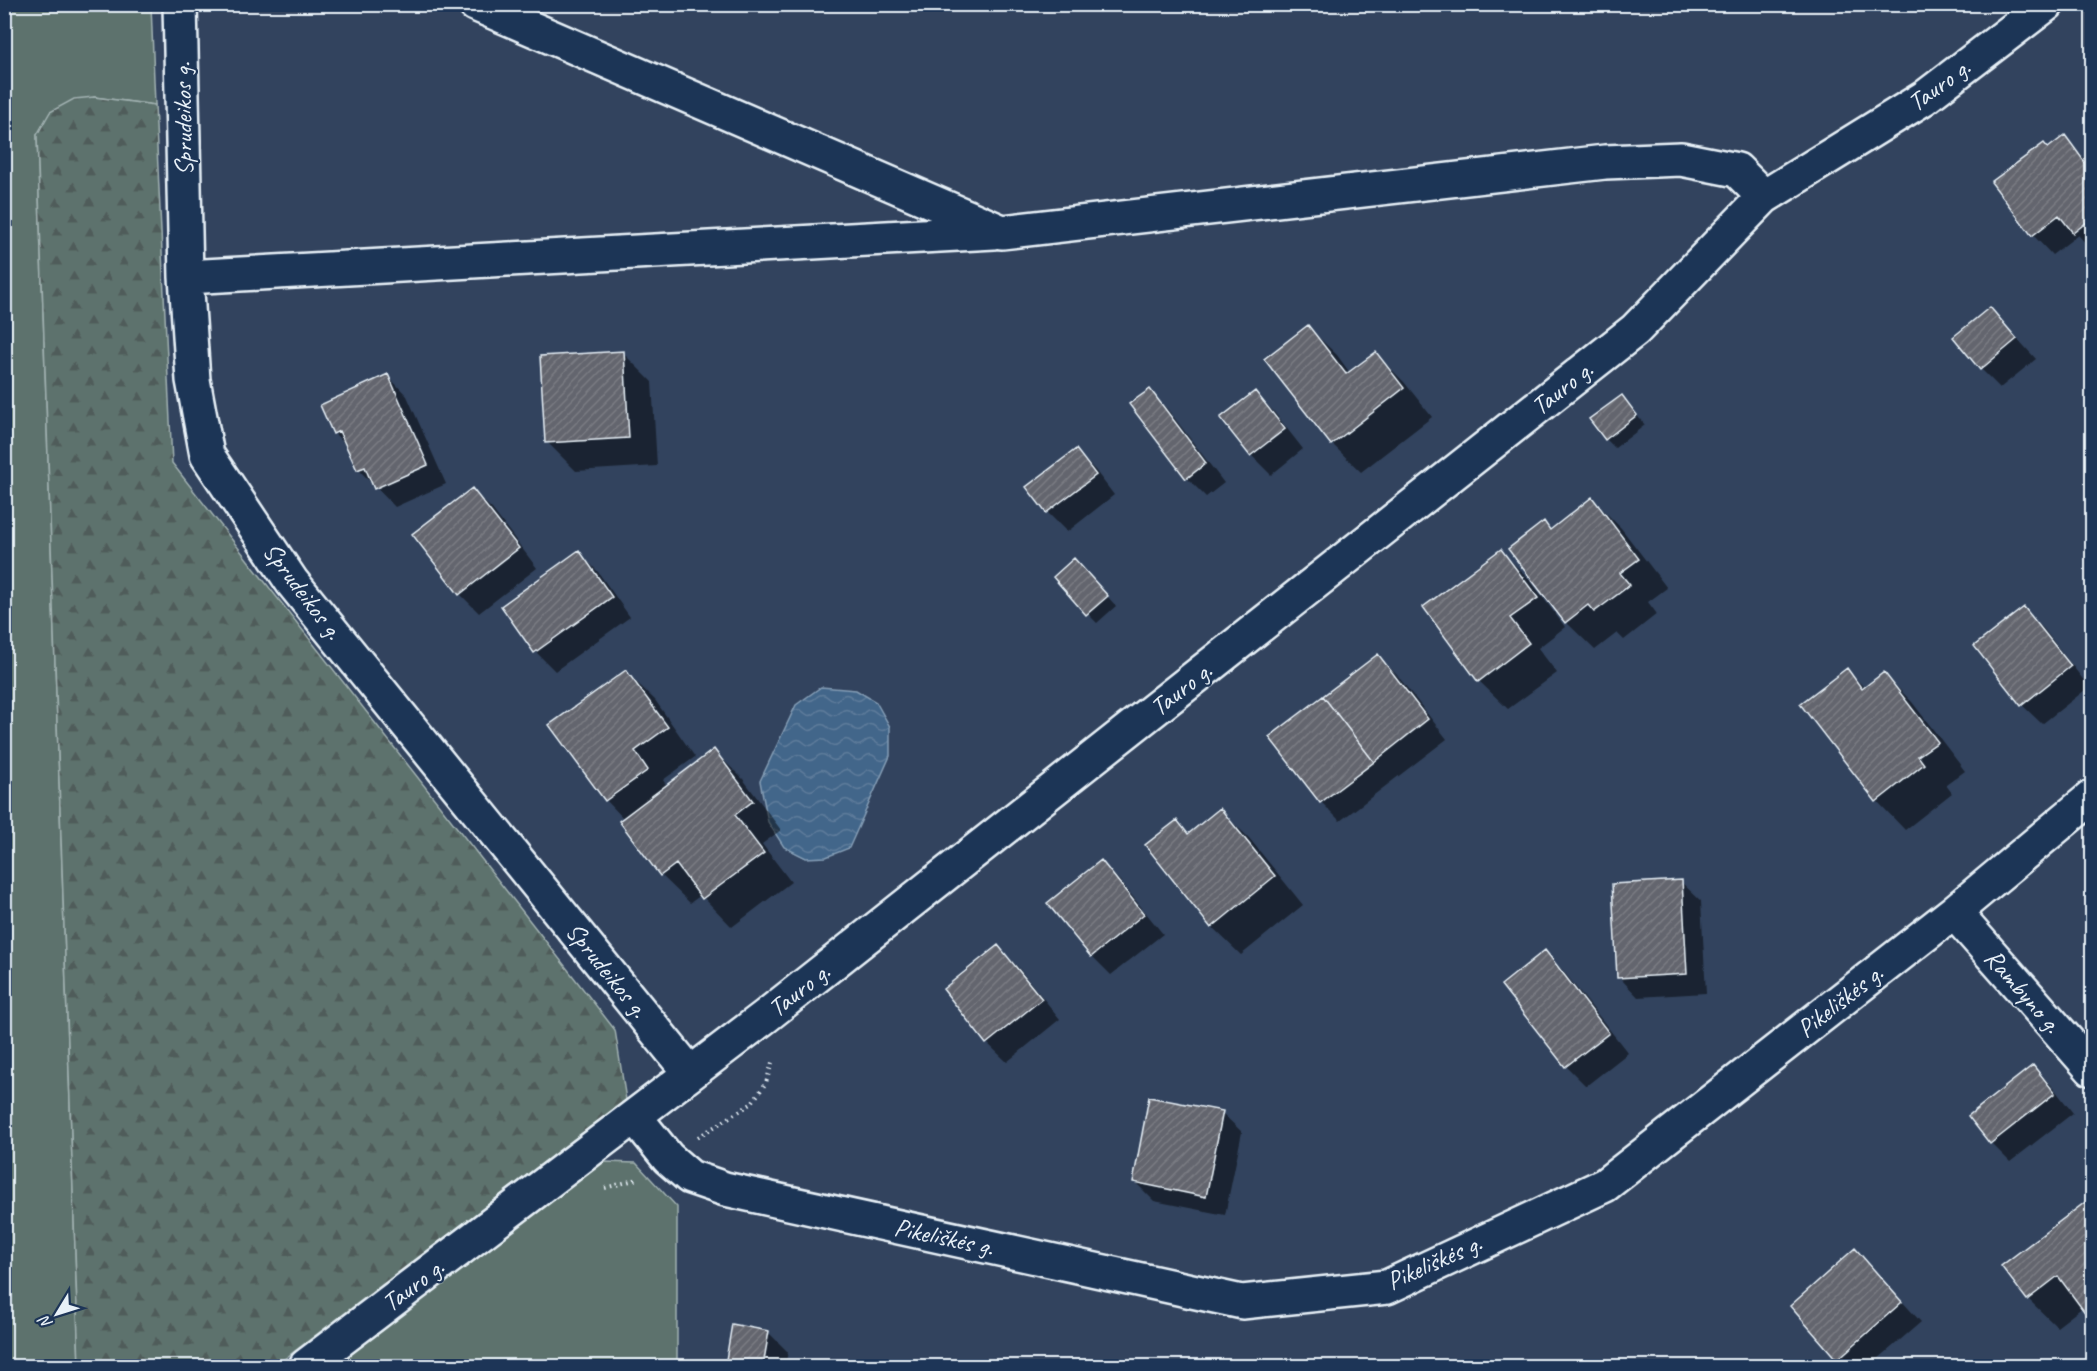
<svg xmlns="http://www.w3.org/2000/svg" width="2097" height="1371" font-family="Caveat,sans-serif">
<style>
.green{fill:#5d726d;stroke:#a2b2b2;stroke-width:1.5}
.forest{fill:url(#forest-firs);stroke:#a2b2b2;stroke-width:1.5}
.water{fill:url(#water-waves);stroke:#859eb6;stroke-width:1.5}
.shadow{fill:#0007}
.building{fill:url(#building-hatch);stroke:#e8f1f8;stroke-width:1.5}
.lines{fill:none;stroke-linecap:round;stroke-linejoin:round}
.minor-casing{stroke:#e8f1f8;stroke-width:38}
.path{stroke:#e8f1f8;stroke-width:4;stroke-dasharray:1.5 4.5;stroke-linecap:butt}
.minor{stroke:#1d3557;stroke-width:33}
.labels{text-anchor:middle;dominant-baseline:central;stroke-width:4.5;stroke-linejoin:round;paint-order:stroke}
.street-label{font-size:26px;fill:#e8f1f8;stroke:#1d3557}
</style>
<defs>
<pattern id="forest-firs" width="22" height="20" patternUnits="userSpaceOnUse" patternTransform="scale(1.5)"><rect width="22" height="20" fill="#5d726d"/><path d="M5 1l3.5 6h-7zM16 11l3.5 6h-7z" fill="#505b5a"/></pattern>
<pattern id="water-waves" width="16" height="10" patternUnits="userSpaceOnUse" patternTransform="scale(1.5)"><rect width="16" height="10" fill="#43668a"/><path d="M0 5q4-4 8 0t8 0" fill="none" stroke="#5e7c9b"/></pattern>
<pattern id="building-hatch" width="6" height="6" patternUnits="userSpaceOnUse" patternTransform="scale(1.5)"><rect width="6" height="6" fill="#64656e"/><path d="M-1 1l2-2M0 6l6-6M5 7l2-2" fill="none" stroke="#7a7c83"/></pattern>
</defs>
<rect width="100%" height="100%" fill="#32435e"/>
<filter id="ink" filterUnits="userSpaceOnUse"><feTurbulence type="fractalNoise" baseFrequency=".0167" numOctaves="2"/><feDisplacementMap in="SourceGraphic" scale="12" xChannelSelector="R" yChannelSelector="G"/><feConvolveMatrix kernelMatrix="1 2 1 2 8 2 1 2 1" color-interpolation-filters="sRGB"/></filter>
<g filter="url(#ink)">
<path class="green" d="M5,5H151L155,105L94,97L37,135L79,1366H5Z
M604,1162L636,1163L677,1207V1366H334Z"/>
<path class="forest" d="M94,97L155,105L172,463L615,1030L626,1100L275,1366H79L37,135L50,112L74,99Z"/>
<path class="water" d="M821,687L856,690L876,702L890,727V756L849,848L826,857L806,858L784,847L768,822L760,781L796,705Z"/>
<path class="shadow" d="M2092,108V118L2088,112Z
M2065,137L2092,167V250L2078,235L2052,255L2033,235L2048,149Z
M1990,309L2036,359L2000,388L1981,369Z
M1308,327L1337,355L1350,373L1376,354L1404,382L1432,417L1361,472L1332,444Z
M623,353L652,382L657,466L576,471L547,442Z
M388,376L407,396L446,484L395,507L358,469L348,447L334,433Z
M1150,391L1169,411L1224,483L1206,497L1187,478Z
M1255,393L1274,412L1303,449L1271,475L1251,455L1222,418Z
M1621,397L1645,425L1615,448L1606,439Z
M1076,451L1095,470L1114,495L1067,532L1047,512L1028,487Z
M472,490L492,509L537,568L479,613L460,594Z
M1592,499L1621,528L1667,588L1648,602L1657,614L1624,640L1617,633L1595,650L1566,622L1544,523L1551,531Z
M1501,551L1530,580L1565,627L1538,648L1557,673L1508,709L1479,681Z
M579,552L598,572L630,617L555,671L536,652Z
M1083,569L1116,606L1097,623L1088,614Z
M2023,609L2043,628L2089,687L2042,724L2022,705Z
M1378,656L1397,675L1447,739L1340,821L1321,802Z
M1847,670L1865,688L1884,674L1912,702L1965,771L1946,785L1952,793L1905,830L1877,801Z
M626,672L655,700L695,757L663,780L667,786L714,751L743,779L781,830L762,844L791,882L732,927L701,895L690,903L661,875L624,819L606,800Z
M1220,810L1249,838L1303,905L1241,955L1212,927L1177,822L1189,835Z
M1101,862L1120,881L1163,934L1111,975L1092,956Z
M1681,882L1701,901L1706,993L1638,997L1619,977Z
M2092,936V945L2088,939Z
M998,947L1017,966L1060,1019L1007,1062L987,1043Z
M1545,952L1564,972L1628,1053L1586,1086L1566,1066L1503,985Z
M2033,1067L2052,1086L2073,1113L2010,1162L1991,1143Z
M1222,1113L1242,1132L1225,1215L1154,1201L1134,1181Z
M2092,1199V1318L2083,1307L2057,1327L2028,1299L2003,1266Z
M1855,1250L1921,1322L1870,1366H1846L1838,1359Z
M734,1326L768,1332L788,1352L785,1366H726Z"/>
<path class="building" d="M2065,135L2092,172V218L2073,233L2059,215L2032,236L1991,182L2044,143L2048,148Z
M1990,307L2017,339L1980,370L1953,337Z
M1308,325L1346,374L1376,352L1404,388L1331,445L1264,359Z
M624,351L629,438L545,443L540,356Z
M388,374L428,465L374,489L365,467L357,470L339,431L333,434L320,405Z
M1150,389L1206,463L1186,479L1129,404Z
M1255,391L1285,429L1250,456L1220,418Z
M1622,395L1637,415L1605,440L1589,419Z
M1076,449L1096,475L1046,513L1026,487Z
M472,488L519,548L459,595L412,534Z
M1592,497L1639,559L1620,573L1630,585L1594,612L1588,605L1565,623L1508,549L1544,521L1550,530Z
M1501,549L1538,598L1510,618L1529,643L1478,682L1423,607Z
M579,550L612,597L534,653L501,606Z
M1074,558L1108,596L1086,615L1053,577Z
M2024,607L2071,666L2021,706L1974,646Z
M1378,654L1428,719L1374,762L1323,696Z
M1847,668L1862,689L1884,672L1938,742L1918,756L1924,764L1876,802L1800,704Z
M626,670L668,727L635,751L648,770L605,801L549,725Z
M1323,696L1374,762L1320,803L1269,737Z
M714,749L753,801L735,815L764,853L702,899L676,864L660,876L619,821Z
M1220,808L1275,876L1211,928L1145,845L1177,820L1188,834Z
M1101,860L1144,914L1091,957L1047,903Z
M1682,880L1687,974L1617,978L1612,884Z
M998,945L1042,999L986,1044L943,989Z
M1545,950L1609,1033L1565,1067L1501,985Z
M2033,1065L2055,1093L1990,1144L1968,1116Z
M1149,1097L1223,1111L1206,1197L1133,1182Z
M2092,1197V1309L2086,1314L2058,1276L2027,1300L2001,1266Z
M1855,1248L1902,1302L1837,1360L1790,1306Z
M732,1324L769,1331L763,1366H725Z"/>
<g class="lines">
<g class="minor-casing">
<path id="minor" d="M180,4L186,277L193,380L207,455L292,582L690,1073
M475,4L1002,232L1605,162L1681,159L1737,170L1764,197
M186,277L994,232
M1954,912L2092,1069
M635,1117L668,1158L690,1177L725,1189L1242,1302L1387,1287L1605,1185L1954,912L2092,797
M306,1366L766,1016L1635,330L1764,197L1924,98L2047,4"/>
</g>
<path class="path" d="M698,1137L751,1104L766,1083L773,1059
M605,1188L638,1179
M2090,1366L2092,1365"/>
<use href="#minor" class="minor"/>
</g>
</g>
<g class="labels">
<g class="street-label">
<text transform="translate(1939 85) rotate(-36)">Tauro g.</text>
<text transform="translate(183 119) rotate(-91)">Sprudeikos g.</text>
<text transform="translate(1562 388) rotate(-38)">Tauro g.</text>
<text transform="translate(303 591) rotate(53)">Sprudeikos g.</text>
<text transform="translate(1181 689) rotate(-38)">Tauro g.</text>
<text transform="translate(607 970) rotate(51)">Sprudeikos g.</text>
<text transform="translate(799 990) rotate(-38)">Tauro g.</text>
<text transform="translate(2023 991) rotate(49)">Rambyno g.</text>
<text transform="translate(1840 1001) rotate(-38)">Pikeliškės g.</text>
<text transform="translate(944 1237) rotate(12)">Pikeliškės g.</text>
<text transform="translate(1434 1262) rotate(-24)">Pikeliškės g.</text>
<text transform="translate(413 1285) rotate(-37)">Tauro g.</text>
</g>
</g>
<rect width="2097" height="1371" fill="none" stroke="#1d3557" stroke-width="24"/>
<rect x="12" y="12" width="2073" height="1347" fill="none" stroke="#e8f1f8" stroke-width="2" filter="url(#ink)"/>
<g transform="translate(57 1314) rotate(232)" stroke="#1d3557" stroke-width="4.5" paint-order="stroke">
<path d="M0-4.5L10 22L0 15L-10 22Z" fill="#e8f1f8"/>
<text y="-9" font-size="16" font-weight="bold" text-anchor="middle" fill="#e8f1f8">N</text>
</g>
</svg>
